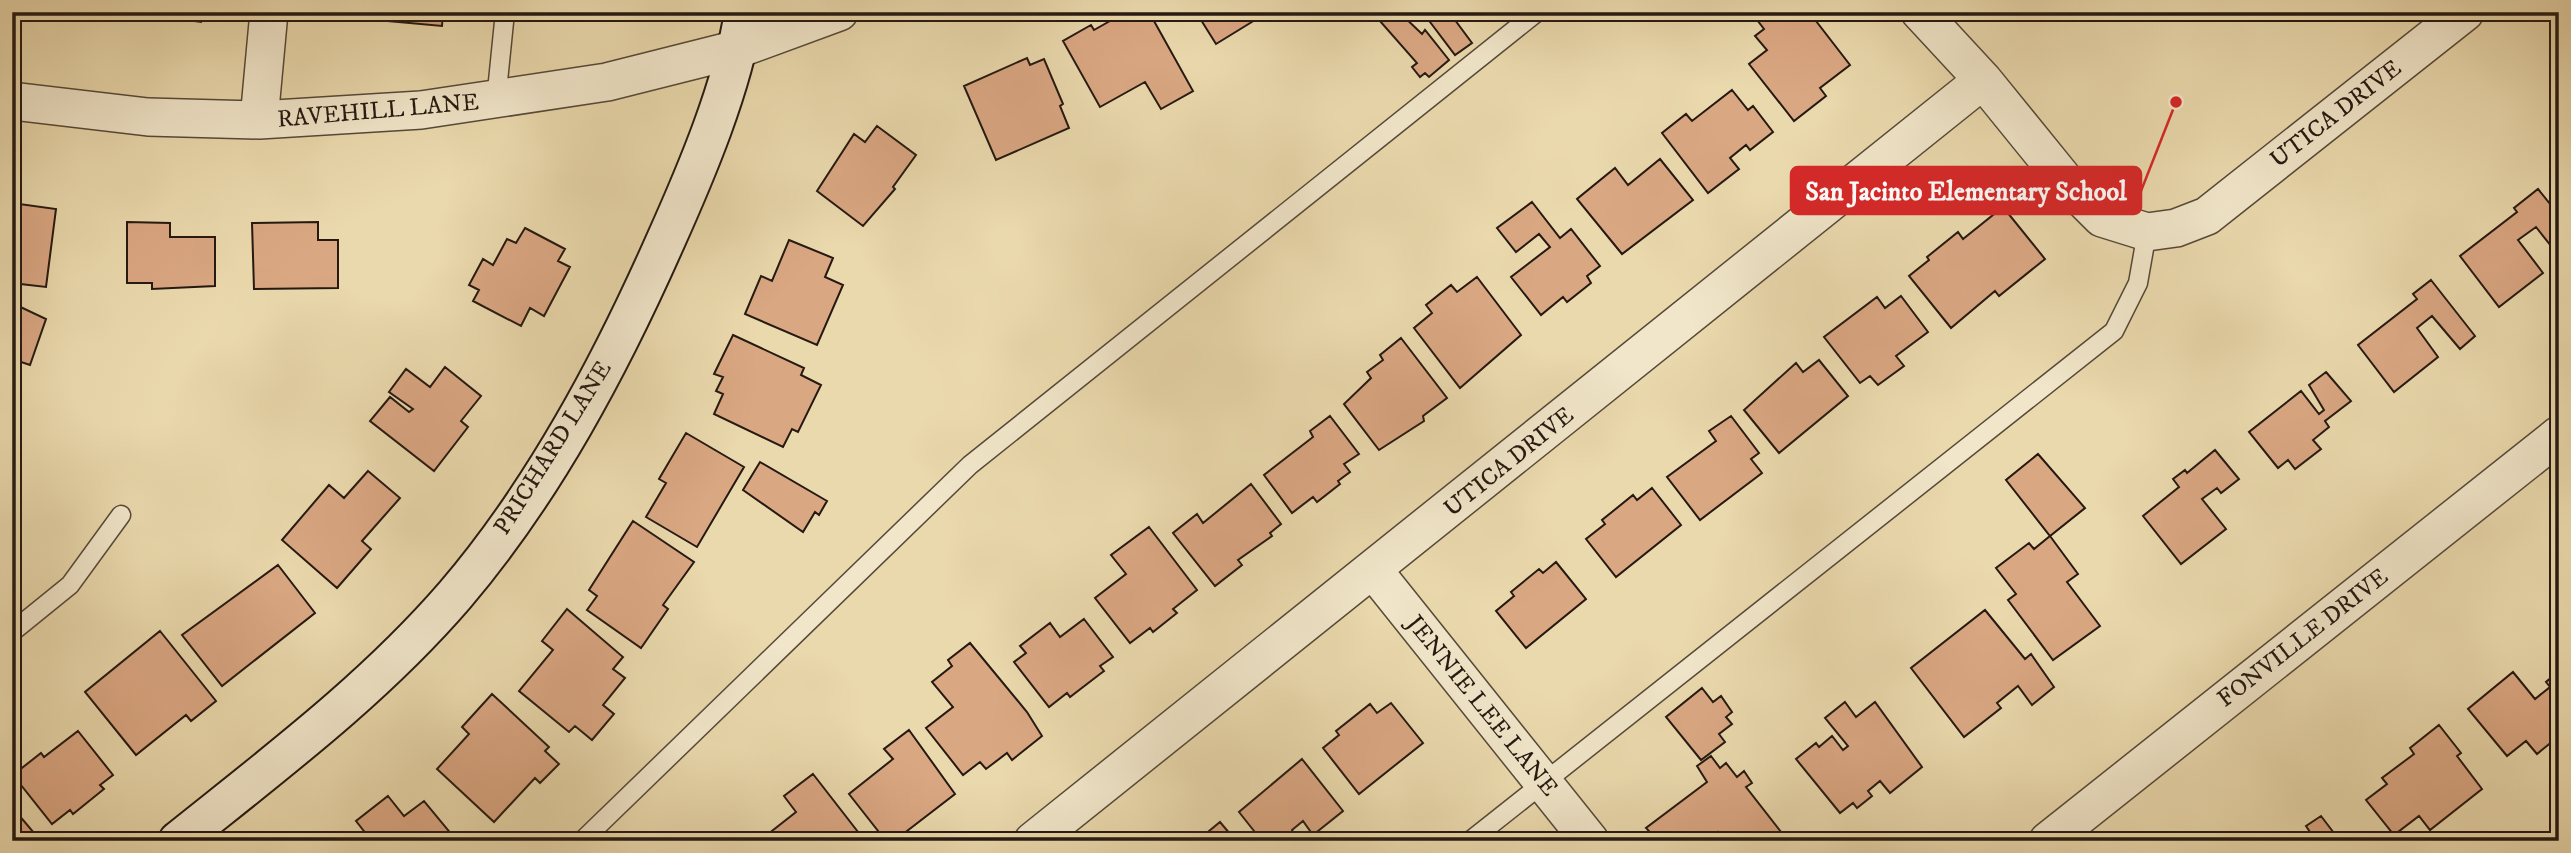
<svg xmlns="http://www.w3.org/2000/svg" width="2571" height="853" font-family="'IM FELL DW Pica',serif">
<style>
.building{fill:#daa783;stroke:#251911;stroke-width:2}
.lines{fill:none;stroke-linecap:round;stroke-linejoin:round}
.lane-casing{stroke:#564938;stroke-width:21}
.street-casing{stroke:#564938;stroke-width:40}
.secondary-casing{stroke:#251911;stroke-width:42}
.lane{stroke:#f1e6ca;stroke-width:18}
.street{stroke:#f1e6ca;stroke-width:37}
.secondary{stroke:#f1e6ca;stroke-width:38}
.labels{text-anchor:middle;dominant-baseline:central;stroke-width:5;stroke-linejoin:round;paint-order:stroke}
.street-label{font-size:24px;fill:#251911;stroke:#f1e6ca}
.leader{fill:none;stroke:#d62828;stroke-width:2.5}
.callout-dot{fill:#d62828;stroke:#f1e6ca;stroke-width:2.5}
.callout{fill:#d62828;stroke:#d62828;stroke-width:2.5}
.callout-label{font-size:26px;text-anchor:middle;font-weight:bold;fill:#fff}
</style>
<rect width="100%" height="100%" fill="#ead9ad"/>
<filter id="stains"><feTurbulence type="fractalNoise" baseFrequency=".00286" numOctaves="4"/><feColorMatrix values="0 0 0 0 .2 0 0 0 0 .09 0 0 0 0 .02 0 0 0 .5 -.17"/></filter>
<radialGradient id="worn" r=".72"><stop offset=".6" stop-color="#630" stop-opacity="0"/><stop offset="1" stop-color="#630" stop-opacity=".3"/></radialGradient>
<path class="building" d="M149,12H203L201,22L148,15Z
M366,12H443L442,26L366,19Z
M1126,12H1149L1193,91L1161,109L1145,82L1100,107L1063,41L1091,25L1094,30Z
M1196,12H1268L1216,44Z
M1372,12H1399L1422,34L1425,30L1449,60L1429,77L1425,73L1420,77L1412,67L1417,63Z
M1414,12H1449L1472,43L1455,55L1424,14L1418,18Z
M1751,12H1809L1850,65L1820,88L1826,96L1794,121L1749,64L1767,50L1755,36L1764,29Z
M1027,58L1030,65L1044,59L1063,104L1060,106L1069,128L996,160L964,86Z
M1732,90L1748,110L1753,106L1773,132L1750,150L1746,145L1730,158L1739,169L1708,193L1662,133L1686,114L1692,121Z
M877,126L916,155L893,187L895,189L863,226L817,191L854,134L865,142Z
M1660,159L1693,200L1622,254L1577,199L1615,168L1628,185Z
M2538,189L2559,215V256L2536,227L2518,240L2543,273L2499,307L2460,256L2517,212L2514,208Z
M1532,202L1560,238L1571,229L1600,266L1587,276L1591,283L1567,302L1563,297L1541,315L1511,277L1550,247L1539,234L1516,252L1497,228Z
M12,203L56,209L46,287L12,283Z
M2003,207L2045,259L1999,296L1995,291L1951,328L1909,276L1929,260L1927,257L1958,232L1963,239Z
M127,222L170,223V237H215V286L152,289V283H127Z
M318,222V240H338V288L254,289L252,223Z
M525,228L565,249L558,261L570,267L544,316L530,308L521,326L473,301L479,290L469,285L483,259L493,265L507,239L516,243Z
M789,240L833,258L825,277L843,285L817,345L745,314L761,276L772,281Z
M1477,277L1521,335L1460,388L1414,328L1432,313L1426,305L1451,285L1457,292Z
M2431,280L2475,336L2460,349L2432,316L2417,328L2438,357L2394,392L2358,345L2417,299L2413,294Z
M1901,296L1928,332L1896,356L1904,366L1878,385L1870,376L1860,383L1824,337L1877,297L1885,308Z
M12,303L46,319L30,365L12,359Z
M733,335L804,368L801,375L821,385L798,432L792,429L783,447L714,414L723,394L716,391L723,377L714,374Z
M1401,338L1447,398L1423,416L1424,421L1379,450L1344,404L1371,378L1367,372L1383,360L1380,355Z
M1819,360L1848,396L1779,453L1744,410L1796,363L1803,372Z
M445,367L481,396L461,421L468,427L434,471L370,421L390,397L409,412L413,409L389,392L406,369L430,387Z
M2326,372L2351,401L2325,421L2329,427L2313,440L2321,449L2295,469L2288,460L2278,468L2249,432L2301,391L2319,414L2324,410L2309,385Z
M1330,416L1359,454L1344,464L1350,472L1338,481L1340,484L1317,502L1313,497L1292,513L1264,475L1313,437L1310,431Z
M1731,416L1759,453L1751,459L1762,473L1700,520L1667,477L1716,441L1709,431Z
M686,433L744,467L697,547L646,517L666,483L659,479Z
M2215,450L2239,479L2221,493L2217,488L2202,499L2226,529L2181,564L2143,516L2179,487L2173,479L2185,470L2187,473Z
M2038,454L2085,508L2050,536L2006,480Z
M760,462L827,501L819,515L815,512L803,532L743,490Z
M368,471L400,498L362,541L371,549L337,588L282,540L329,485L344,498Z
M1251,484L1281,524L1270,533L1272,536L1238,560L1242,565L1215,586L1173,533L1197,514L1203,523Z
M1652,488L1681,525L1616,577L1586,539L1605,524L1602,520L1633,495L1637,500Z
M633,521L694,562L663,605L668,609L641,648L587,610L597,596L589,590Z
M1149,527L1197,590L1173,609L1177,613L1153,632L1150,628L1130,643L1095,598L1126,574L1111,555Z
M2050,536L2078,574L2067,582L2100,626L2053,660L2008,600L2016,594L1996,568L2029,543L2034,549Z
M1556,562L1586,599L1526,648L1496,611L1514,596L1511,592L1539,569L1543,573Z
M278,565L315,613L222,686L182,635Z
M567,609L623,657L613,669L625,678L603,705L614,714L592,740L575,726L569,732L519,691L553,650L542,641Z
M1985,610L2025,659L2031,654L2054,687L2032,705L2018,686L1997,703L2001,708L1964,737L1911,668Z
M1084,619L1113,657L1100,666L1104,671L1100,674L1070,697L1067,693L1049,707L1014,662L1026,653L1020,646L1050,623L1060,637Z
M160,631L216,701L191,721L186,715L136,755L85,692Z
M970,643L1027,712L1042,736L1012,760L1007,753L986,769L980,762L963,775L926,728L953,707L932,682L952,666L948,660Z
M2559,671V736L2537,754L2526,741L2507,756L2468,709L2513,672L2535,699L2550,687L2546,682Z
M1702,688L1713,702L1721,696L1732,712L1726,717L1732,724L1719,734L1725,742L1701,760L1666,717Z
M492,694L549,747L545,751L559,764L540,783L535,778L494,822L437,769L469,734L462,727Z
M1845,702L1856,717L1875,702L1922,767L1890,793L1880,781L1868,791L1872,796L1857,808L1853,803L1840,813L1796,759L1816,743L1819,747L1832,736L1843,750L1848,746L1825,718Z
M1391,703L1423,743L1359,794L1323,748L1339,735L1336,731L1370,704L1377,713Z
M2439,725L2461,753L2457,756L2482,789L2430,830L2419,816L2394,835L2366,800L2387,784L2382,778L2414,754L2410,748Z
M909,730L955,794L894,841H886L849,794L893,759L884,749Z
M78,731L113,775L100,785L104,789L73,814L70,810L52,824L13,775L41,753L44,757Z
M1711,756L1720,768L1726,763L1737,777L1744,771L1752,783L1746,787L1788,841H1725L1718,832L1707,841H1658L1646,828L1707,782L1697,766Z
M1302,759L1343,811L1313,835L1303,821L1292,830L1297,841H1262L1239,812Z
M813,774L865,841H759L796,812L784,796Z
M388,796L404,816L424,801L453,836L447,841H359L367,835L356,821Z
M12,807L35,834L26,841H12Z
M2321,816L2340,841H2316L2306,826Z
M1220,822L1236,841H1197Z"/>
<g class="lines">
<g class="lane-casing">
<path id="lane" d="M496,101L505,12
M12,632L70,585L121,515
M582,841L970,465L1537,12
M1470,841L2114,331L2138,283L2147,232"/>
</g>
<g class="street-casing">
<path id="street" d="M1920,12L1983,80L2065,181L2102,218L2147,232L2176,228L2207,216L2465,12
M12,101L148,117L259,120L421,110L607,82L738,49L839,12
M259,120L269,12
M1374,571L1590,841
M1033,841L1983,80
M2048,841L2559,435"/>
</g>
<g class="secondary-casing">
<path id="secondary" d="M178,841C274,764 374,689 455,595C543,492 610,366 665,242C696,173 733,86 744,12"/>
</g>
<use href="#lane" class="lane"/>
<use href="#street" class="street"/>
<use href="#secondary" class="secondary"/>
</g>
<g class="labels">
<g class="street-label">
<text transform="translate(378 111) rotate(-5)">RAVEHILL LANE</text>
<text transform="translate(2336 114) rotate(-38)">UTICA DRIVE</text>
<text transform="translate(553 448) rotate(-58)">PRICHARD LANE</text>
<text transform="translate(1509 462) rotate(-39)">UTICA DRIVE</text>
<text transform="translate(2303 638) rotate(-38)">FONVILLE DRIVE</text>
<text transform="translate(1482 706) rotate(51)">JENNIE LEE LANE</text>
</g>
</g>
<path class="leader" d="M2176 102L2141 191"/>
<circle class="callout-dot" cx="2176" cy="102" r="7"/>
<rect class="callout" x="1791" y="167" width="350" height="47" rx="7"/>
<g class="callout-label">
<text x="1966" y="200">San Jacinto Elementary School</text>
</g>
<rect width="2571" height="853" fill="none" stroke="#ead9ad" stroke-width="42"/>
<rect x="14" y="14" width="2543" height="825" fill="none" stroke="#251911" stroke-width="3.5"/>
<rect x="21" y="21" width="2529" height="811" fill="none" stroke="#251911" stroke-width="2"/>
<rect width="100%" height="100%" filter="url(#stains)"/>
<rect width="100%" height="100%" fill="url(#worn)"/>
</svg>
